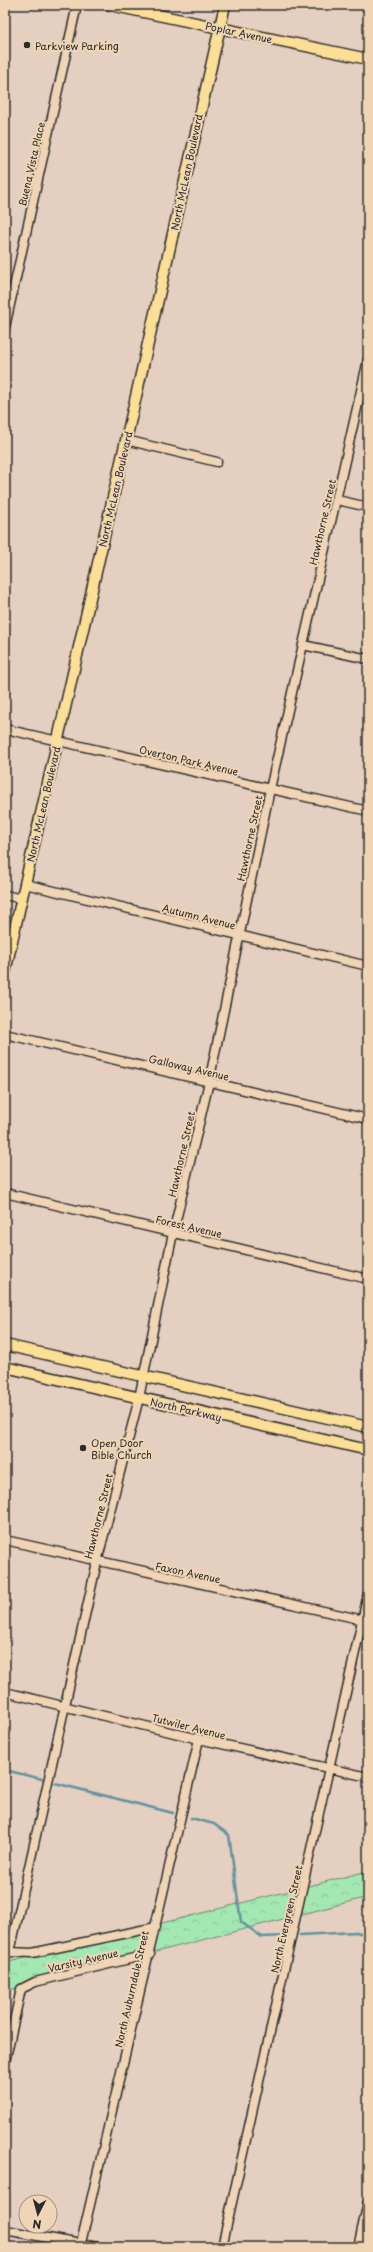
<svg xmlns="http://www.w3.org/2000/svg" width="373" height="2252" font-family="'Playpen Sans',sans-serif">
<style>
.forest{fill:url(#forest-crowns);stroke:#678a6f}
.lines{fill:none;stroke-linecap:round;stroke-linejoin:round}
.stream{stroke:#64939c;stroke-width:2.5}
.minor-casing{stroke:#2b2b2b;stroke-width:11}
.major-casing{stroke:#2b2b2b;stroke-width:13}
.minor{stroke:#efd5b6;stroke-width:8}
.major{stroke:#fcde96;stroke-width:10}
.poi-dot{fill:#2b2b2b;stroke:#efd5b6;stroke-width:1.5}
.labels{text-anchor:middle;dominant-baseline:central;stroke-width:4;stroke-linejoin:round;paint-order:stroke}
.street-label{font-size:10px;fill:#2b2b2b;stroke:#efd5b6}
.poi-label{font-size:10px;fill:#2b2b2b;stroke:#efd5b6;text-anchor:start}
</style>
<defs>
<pattern id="forest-crowns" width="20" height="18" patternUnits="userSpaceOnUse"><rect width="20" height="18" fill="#a3e8b3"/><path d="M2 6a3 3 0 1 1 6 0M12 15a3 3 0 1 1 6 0" fill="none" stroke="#8cc79a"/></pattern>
</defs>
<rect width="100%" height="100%" fill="#e4cfc0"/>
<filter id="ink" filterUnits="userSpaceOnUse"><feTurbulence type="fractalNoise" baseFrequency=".025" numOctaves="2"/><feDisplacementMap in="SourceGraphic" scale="8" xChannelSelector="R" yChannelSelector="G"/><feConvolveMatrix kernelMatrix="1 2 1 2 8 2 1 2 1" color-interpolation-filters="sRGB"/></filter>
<g filter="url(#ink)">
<path class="forest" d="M368,1871V1897L5,1991V1963Z"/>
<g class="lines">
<path class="stream" d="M5,1770L42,1779
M55,1783L173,1813
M191,1818L214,1824L229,1835L241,1922L262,1937L286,1936
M300,1935L356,1932L368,1935"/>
<g class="minor-casing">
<path id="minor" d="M5,327L77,5
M126,440L217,462
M337,500L368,507
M303,645L368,659
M5,729L368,811
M25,884L368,966
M5,895L22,899
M5,1034L368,1119
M5,1193L368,1279
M5,1540L368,1621
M5,1692L199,1739L368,1777
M10,1952L97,1562L139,1398L173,1233L209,1082L270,789L368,360
M5,1955L10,1952L32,1953L156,1927
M5,2062L21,1989L35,1982L150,1954
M5,2230L97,2247
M81,2243L199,1739
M222,2247L368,1594
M358,2247L368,2202"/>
</g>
<g class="major-casing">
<path id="major" d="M110,5L368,59
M5,972L225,5
M5,1345L368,1427
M5,1367L368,1450"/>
</g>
<use href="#minor" class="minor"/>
<use href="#major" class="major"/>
</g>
</g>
<g class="poi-dot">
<circle cx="27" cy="45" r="4"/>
<circle cx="83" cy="1448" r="4"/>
</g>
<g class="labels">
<g class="street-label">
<text transform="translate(239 32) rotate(12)">Poplar Avenue</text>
<text transform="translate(31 164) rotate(-77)">Buena Vista Place</text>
<text transform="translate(186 172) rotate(-78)">North McLean Boulevard</text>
<text transform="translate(115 489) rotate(-77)">North McLean Boulevard</text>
<text transform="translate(322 522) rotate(-77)">Hawthorne Street</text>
<text transform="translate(189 760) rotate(13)">Overton Park Avenue</text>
<text transform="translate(43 804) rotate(-77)">North McLean Boulevard</text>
<text transform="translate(249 838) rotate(-78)">Hawthorne Street</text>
<text transform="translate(199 916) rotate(14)">Autumn Avenue</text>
<text transform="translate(189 1067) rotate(13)">Galloway Avenue</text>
<text transform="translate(181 1154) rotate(-77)">Hawthorne Street</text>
<text transform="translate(189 1226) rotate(13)">Forest Avenue</text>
<text transform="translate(186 1409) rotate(13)">North Parkway</text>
<text transform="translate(98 1516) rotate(-76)">Hawthorne Street</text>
<text transform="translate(188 1572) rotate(12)">Faxon Avenue</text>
<text transform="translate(189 1726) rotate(14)">Tutwiler Avenue</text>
<text transform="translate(286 1919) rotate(-77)">North Evergreen Street</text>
<text transform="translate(83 1960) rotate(-13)">Varsity Avenue</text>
<text transform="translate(131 1989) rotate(-77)">North Auburndale Street</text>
</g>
<g class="poi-label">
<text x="35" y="45">Parkview Parking</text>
<text x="91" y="1442">Open Door<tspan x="91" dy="12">Bible Church</tspan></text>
</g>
</g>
<rect width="373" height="2252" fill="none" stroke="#efd5b6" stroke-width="20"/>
<rect x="10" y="10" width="353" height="2232" fill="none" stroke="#2b2b2b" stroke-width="1.5" filter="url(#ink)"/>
<g transform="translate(38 2214) rotate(186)"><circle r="19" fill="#efd5b6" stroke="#a1917e"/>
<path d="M0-3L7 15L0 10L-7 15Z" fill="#2b2b2b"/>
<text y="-6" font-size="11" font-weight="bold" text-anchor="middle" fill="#2b2b2b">N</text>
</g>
</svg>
